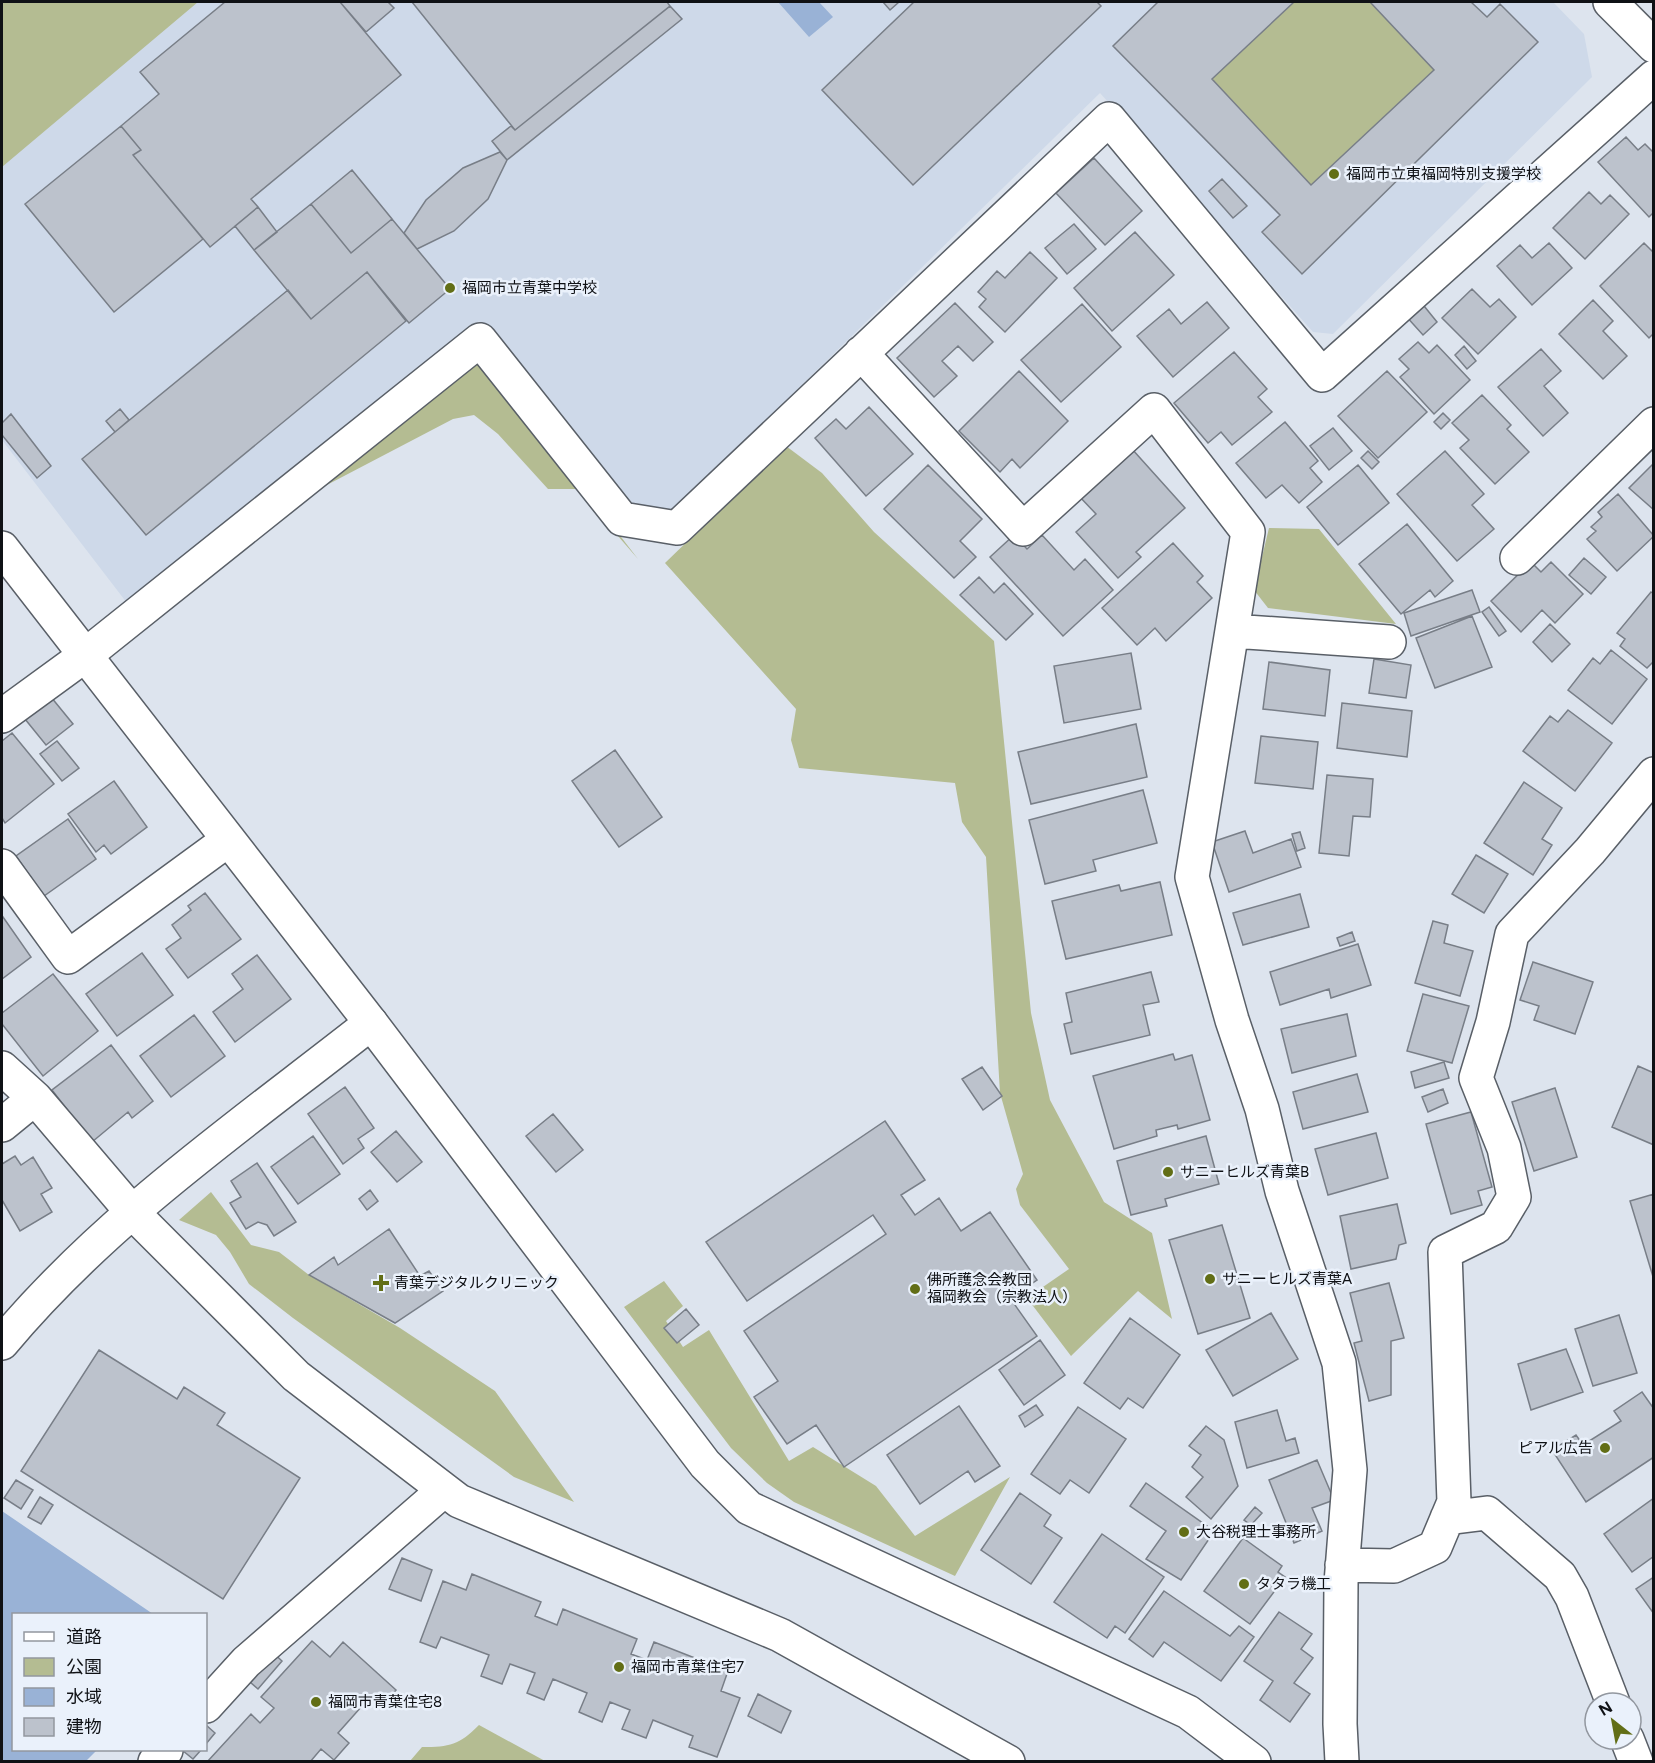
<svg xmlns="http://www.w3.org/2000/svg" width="1655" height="1763" font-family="Figtree,'Noto Sans JP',sans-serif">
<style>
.built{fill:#ced9e9}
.green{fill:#b4bc92}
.water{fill:#99b2d6}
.building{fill:#bcc2cc;stroke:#787e87;stroke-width:1.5}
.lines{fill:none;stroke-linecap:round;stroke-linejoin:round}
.street-casing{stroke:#595f67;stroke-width:36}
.secondary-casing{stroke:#595f67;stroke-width:36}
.street{stroke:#fff;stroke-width:33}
.secondary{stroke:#fff;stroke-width:33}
.poi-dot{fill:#626e16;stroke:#eaf1fb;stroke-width:2}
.labels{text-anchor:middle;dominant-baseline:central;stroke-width:5;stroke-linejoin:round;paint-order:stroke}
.poi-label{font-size:15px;fill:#0f1115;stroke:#eaf1fb;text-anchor:start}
</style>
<rect width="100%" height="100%" fill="#dde4ee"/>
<path class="built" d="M2,2H1553L1584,34L1592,77L1333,334L1313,332L1100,93L669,515L635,506L479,321L127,603L2,440Z"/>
<path class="green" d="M2,2H198L2,167Z
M1294,2H1370L1434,70L1311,185L1212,79Z
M481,355L638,559L577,489H548L498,434L474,415L453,419L323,487Z
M786,446L822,473L874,532L994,641L1031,1013L1050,1100L1104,1202L1152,1233L1172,1319L1138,1291L1071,1356L1027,1298L1069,1269L1020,1205L1016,1189L1023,1174L1000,1093L986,857L962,822L955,783L799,768L791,740L796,709L665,563Z
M1269,528L1319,529L1396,624L1268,608L1254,590Z
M211,1192L251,1245L279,1252L309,1275L400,1328L495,1391L574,1502L514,1477L293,1318L249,1284L230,1252L216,1235L179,1220Z
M664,1281L683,1306L666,1321L683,1347L709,1330L789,1461L813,1447L876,1486L915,1536L1010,1477L955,1576L794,1502L767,1483L731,1448L624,1307Z
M479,1725L545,1761H410L422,1747C450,1747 459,1745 479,1725Z"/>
<path class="water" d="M778,2H819L833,17L809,37Z
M2,1511L153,1614H14V1750H97L86,1761H2Z"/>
<path class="building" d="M225,2H340L401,75L251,199L258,207L210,247L133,155L141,150L121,126L159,94L140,72Z
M340,2H388L394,8L366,32Z
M412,2H667L670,6L515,130Z
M883,2H899L890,10Z
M914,2H1097L1101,6L913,185L822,90Z
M1158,2H1294L1212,79L1311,185L1434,70L1370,2H1471L1487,17L1500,4L1538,42L1302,274L1262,232L1280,215L1113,46Z
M670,6L682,19L507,160L492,141L511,126L515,130Z
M121,126L141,150L133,155L203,239L114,312L25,204Z
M1626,137L1638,150L1645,144L1654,153V212L1649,217L1598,162Z
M500,152L507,160L488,199L454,231L417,249L404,233L426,200L463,168Z
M1094,158L1142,211L1105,245L1056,193Z
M352,170L392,219L351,253L311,204Z
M1222,179L1247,206L1233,218L1209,191Z
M1589,192L1601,204L1610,195L1629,214L1585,259L1553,228Z
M311,204L351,253L392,219L450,289L409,323L367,272L311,319L254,250Z
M258,207L277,232L254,250L235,226Z
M1074,224L1096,249L1067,274L1045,248Z
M1135,232L1174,275L1112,331L1074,288Z
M1549,243L1572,268L1532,305L1497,266L1520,245L1532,258Z
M1644,243L1654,253V333L1649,338L1600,286Z
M1030,252L1057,278L1005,332L979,307L986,299L978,292L997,271L1005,278Z
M367,272L406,321L146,535L82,459L288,290L311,319Z
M1472,289L1490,307L1499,299L1516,317L1478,354L1442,318Z
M1593,300L1613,321L1603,331L1627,356L1603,379L1559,334Z
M1420,301L1437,322L1423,335L1405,315Z
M1207,302L1229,328L1173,377L1137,336L1169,309L1181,324Z
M955,303L993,342L973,361L958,346L942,361L957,376L934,397L897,358Z
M1082,304L1121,347L1061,402L1021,360Z
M1418,342L1429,353L1437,345L1470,380L1434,414L1400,377L1409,369L1399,359Z
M1464,346L1476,361L1467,369L1455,355Z
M1541,349L1561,371L1544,386L1568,413L1543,436L1498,387Z
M1234,352L1267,389L1258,397L1272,412L1232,445L1221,432L1208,443L1174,403Z
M1019,371L1068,421L1020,468L1012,459L1000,472L959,431Z
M1387,371L1427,412L1378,458L1338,416Z
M1482,395L1511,425L1507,429L1529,452L1495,484L1460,448L1469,440L1452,423Z
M869,407L913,454L866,496L815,438L836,419L846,429Z
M120,409L129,420L115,432L106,421Z
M1443,413L1450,420L1441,429L1434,422Z
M11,414L51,466L37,478L2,435V423Z
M1285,422L1318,461L1310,468L1322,482L1299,503L1282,485L1266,498L1236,463Z
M1333,428L1352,451L1329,470L1310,446Z
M1132,449L1185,508L1136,552L1141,557L1118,578L1076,532L1096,514L1079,496Z
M1368,451L1379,462L1372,469L1361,458Z
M1445,451L1484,494L1472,505L1494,529L1457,561L1397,494Z
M1654,463V510L1629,488Z
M928,465L982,519L960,541L976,557L954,578L884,509Z
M1358,465L1389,503L1338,545L1307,507Z
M1618,494L1654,536L1617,571L1587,539L1596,531L1591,527L1602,517L1598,512Z
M1407,524L1453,581L1435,597L1430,590L1401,614L1359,564Z
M1014,535L1027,549L1042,535L1074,570L1085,559L1113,590L1063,636L990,557Z
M1173,543L1203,576L1197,582L1212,598L1166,641L1155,628L1137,645L1102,608Z
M1584,558L1606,577L1591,594L1569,575Z
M1531,562L1541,572L1551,562L1583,594L1555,623L1542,610L1521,632L1491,601Z
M979,577L994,593L1004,583L1033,614L1006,640L960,595Z
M1472,590L1480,612L1411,636L1404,613Z
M1651,592L1654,594V661L1647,668L1620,646L1625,639L1617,633Z
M1489,607L1506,631L1499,636L1482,612Z
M1472,616L1492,667L1435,688L1416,638Z
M1550,624L1570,644L1552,662L1533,642Z
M1611,650L1647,679L1612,724L1568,690L1593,658L1600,664Z
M1131,653L1141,709L1064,723L1054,666Z
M1374,659L1411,665L1406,698L1369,693Z
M1269,662L1330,670L1325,716L1263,709Z
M51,697L73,724L46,745L25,719Z
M1342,703L1412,711L1407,757L1337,748Z
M1568,710L1612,743L1575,791L1523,751L1550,716L1558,722Z
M1136,724L1147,777L1031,804L1018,752Z
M12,733L54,784L5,823L2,818V741Z
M1261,736L1318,742L1313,789L1255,783Z
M57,741L79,768L62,781L40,754Z
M615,750L662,817L619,847L572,781Z
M1327,775L1373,779L1370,817L1353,816L1349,856L1319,853Z
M114,781L147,827L111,854L104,845L96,852L68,814Z
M1524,782L1562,808L1542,839L1552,845L1533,875L1484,843Z
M1143,790L1157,843L1093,860L1096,871L1045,884L1029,820Z
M68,819L96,859L44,896L16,856Z
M1245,831L1253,853L1291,839L1301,867L1229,892L1212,842Z
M1300,832L1305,848L1297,851L1292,834Z
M1476,855L1508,874L1484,913L1452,894Z
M1160,882L1172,935L1066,959L1052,901L1119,885L1121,891Z
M205,893L241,939L188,978L166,949L181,938L172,925L191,910L188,906Z
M1300,894L1309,927L1243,945L1233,913Z
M3,917L31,957L2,979V919Z
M1433,921L1448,925L1444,943L1473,951L1460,996L1415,983Z
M1352,932L1355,941L1340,946L1337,938Z
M1358,944L1371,985L1331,998L1329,989L1280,1005L1270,972Z
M142,953L173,995L117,1036L86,994Z
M257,955L291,999L235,1042L213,1012L243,989L232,974Z
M1533,962L1593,982L1575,1034L1534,1020L1539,1006L1520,1000Z
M1151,972L1159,1002L1143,1005L1150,1035L1071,1054L1064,1024L1072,1022L1066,993Z
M53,974L98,1031L43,1076L2,1024V1013Z
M1423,994L1469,1006L1452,1063L1407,1051Z
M1347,1014L1356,1056L1292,1073L1281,1029Z
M194,1015L225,1056L171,1097L140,1056Z
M111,1045L153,1101L132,1118L128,1112L92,1142L52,1090Z
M1173,1054L1175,1060L1192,1055L1210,1120L1178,1129L1177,1125L1156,1130L1157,1136L1114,1149L1093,1076Z
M1444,1062L1449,1078L1415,1088L1411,1072Z
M1638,1066L1654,1073V1145L1612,1127Z
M982,1067L1002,1096L983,1110L962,1079Z
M1357,1074L1368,1112L1303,1129L1293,1092Z
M345,1087L374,1128L358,1139L364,1148L343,1164L308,1114Z
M1555,1088L1577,1157L1534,1171L1512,1102Z
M1443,1089L1448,1103L1428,1112L1422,1097Z
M1471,1112L1492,1187L1478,1191L1482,1205L1451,1214L1426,1124Z
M553,1114L583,1150L556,1172L526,1136Z
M885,1121L925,1180L901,1195L915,1215L939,1198L961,1231L990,1212L1037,1280L1010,1298L1037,1336L844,1467L816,1425L787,1444L754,1397L778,1381L744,1331L886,1234L873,1215L747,1301L706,1242Z
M396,1131L422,1162L397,1182L371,1152Z
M1376,1133L1388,1178L1328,1195L1315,1149Z
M313,1136L340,1174L298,1204L271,1167Z
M1206,1136L1219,1184L1165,1199L1167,1206L1131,1215L1117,1161Z
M15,1156L21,1165L33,1157L52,1188L41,1194L52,1212L20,1231L2,1200V1164Z
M257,1163L296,1222L274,1236L267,1225L258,1222L246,1229L230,1203L241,1197L231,1181Z
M370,1190L378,1201L367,1210L359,1199Z
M1654,1194V1280L1630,1201Z
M1397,1204L1406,1243L1399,1245L1396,1259L1351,1269L1340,1216Z
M1222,1225L1250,1318L1198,1334L1169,1240Z
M389,1229L420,1276L429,1271L443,1291L395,1323L309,1275L334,1257L338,1265Z
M1389,1283L1404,1338L1391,1341V1395L1369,1401L1354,1343L1362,1341L1350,1293Z
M686,1309L699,1325L677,1343L664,1328Z
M1271,1313L1298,1359L1233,1396L1206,1350Z
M1619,1315L1637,1373L1593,1386L1575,1329Z
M1130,1318L1180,1355L1143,1408L1128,1398L1120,1409L1084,1383Z
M1040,1340L1065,1375L1024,1405L999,1370Z
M1566,1349L1583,1392L1531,1410L1518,1364Z
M99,1350L177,1399L184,1387L225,1413L217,1425L300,1478L223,1599L21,1471Z
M1642,1392L1654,1409V1457L1586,1502L1552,1450L1576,1435L1583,1445L1621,1421L1614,1411Z
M1036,1405L1043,1415L1025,1427L1019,1416Z
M959,1406L1000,1466L975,1482L968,1471L920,1504L887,1455Z
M1078,1407L1126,1439L1089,1493L1070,1480L1060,1494L1031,1474Z
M1277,1410L1286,1441L1295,1438L1299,1453L1247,1468L1235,1422Z
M1206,1426L1224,1440L1238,1486L1211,1519L1186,1497L1203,1477L1192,1467L1201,1455L1189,1446Z
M1317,1460L1334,1500L1312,1508L1322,1531L1294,1543L1269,1480Z
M16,1480L33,1490L21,1509L4,1498Z
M1146,1483L1207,1526L1201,1534L1209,1539L1181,1580L1146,1559L1166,1531L1130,1506Z
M1020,1493L1051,1515L1044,1526L1062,1538L1031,1584L981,1550Z
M40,1497L53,1505L41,1524L28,1517Z
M1654,1498V1556L1632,1572L1604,1534Z
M1255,1507L1262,1513L1251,1525L1244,1520Z
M1102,1534L1164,1577L1125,1633L1115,1626L1107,1638L1054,1602Z
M1243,1538L1282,1566L1278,1572L1285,1577L1250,1624L1204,1591Z
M402,1558L432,1570L421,1601L389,1589Z
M472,1574L541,1602L535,1616L557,1625L563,1609L637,1639L631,1654L647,1660L654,1642L728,1671L721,1691L740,1698L717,1757L689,1747L693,1736L653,1720L646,1738L622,1729L630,1710L610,1702L602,1722L579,1712L587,1693L553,1679L544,1700L527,1693L535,1673L510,1664L502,1684L481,1676L489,1655L441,1637L436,1648L420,1642L443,1581L466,1590Z
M1654,1577V1614L1636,1589Z
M1164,1591L1230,1636L1239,1626L1254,1637L1221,1681L1164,1642L1153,1657L1129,1639Z
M1279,1612L1312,1634L1301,1649L1313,1658L1294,1683L1310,1694L1290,1722L1260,1700L1273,1681L1244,1661Z
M312,1641L330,1657L343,1642L396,1690L380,1707L370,1697L338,1733L349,1743L334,1760L321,1749L310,1762H207L251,1714L260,1723L274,1708L261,1697Z
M267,1647L282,1661L258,1689L243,1676Z
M758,1694L791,1711L781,1733L748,1716Z
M206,1725L215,1733L206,1744Z
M182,1750H201L193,1759Z"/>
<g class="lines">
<g class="street-casing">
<path id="street" d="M1610,2L1654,46
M861,353L1023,529L1154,410L1248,532L1192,877L1232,1020L1262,1109L1282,1191L1339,1363L1350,1470L1341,1583L1340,1724L1342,1762
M1517,558L1654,424
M1232,631L1389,642
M2,716L87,654L480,340L622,519L677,528L1109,119L1322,375L1654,77
M2,866L68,957L228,840
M2,1068L35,1098L132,1212L296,1376L459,1501L780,1635L1008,1762
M2,1125L35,1098
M2,1343C106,1218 243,1124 371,1023
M1447,1518L1487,1513L1560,1576L1572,1597L1613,1703
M1342,1565L1394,1566L1435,1547L1454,1502L1445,1252L1496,1227L1514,1197L1504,1148L1476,1078L1493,1022L1512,934L1590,851L1654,774
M206,1706L246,1662L444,1490
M1627,1739L1636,1762
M155,1762L166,1750"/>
</g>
<g class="secondary-casing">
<path id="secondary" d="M2,548L371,1023L705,1464L749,1508L1188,1712L1254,1762"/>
</g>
<use href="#street" class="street"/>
<use href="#secondary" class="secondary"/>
</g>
<g class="poi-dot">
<circle cx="1334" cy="174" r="6"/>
<circle cx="450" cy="288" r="6"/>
<circle cx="1168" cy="1172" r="6"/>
<circle cx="1210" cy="1279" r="6"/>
<path d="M378 1274h6v6h6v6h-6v6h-6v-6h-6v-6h6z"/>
<circle cx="915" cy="1289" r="6"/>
<circle cx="1605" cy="1448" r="6"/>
<circle cx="1184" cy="1532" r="6"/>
<circle cx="1244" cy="1584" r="6"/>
<circle cx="619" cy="1667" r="6"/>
<circle cx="316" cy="1702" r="6"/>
</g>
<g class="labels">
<g class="poi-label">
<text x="1346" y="174">福岡市立東福岡特別支援学校</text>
<text x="462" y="288">福岡市立青葉中学校</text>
<text x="1180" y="1172">サニーヒルズ青葉B</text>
<text x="1222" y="1279">サニーヒルズ青葉A</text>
<text x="927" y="1280">佛所護念会教団<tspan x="927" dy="17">福岡教会（宗教法人）</tspan></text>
<text x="394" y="1283">青葉デジタルクリニック</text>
<text x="1593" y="1448" text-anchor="end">ピアル広告</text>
<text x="1196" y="1532">大谷税理士事務所</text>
<text x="1256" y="1584">タタラ機工</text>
<text x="631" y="1667">福岡市青葉住宅7</text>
<text x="328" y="1702">福岡市青葉住宅8</text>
</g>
</g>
<rect width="1655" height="1763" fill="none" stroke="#0f1115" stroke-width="6"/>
<rect x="12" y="1613" width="195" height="138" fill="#eaf1fb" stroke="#92979f" stroke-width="1.5"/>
<rect x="24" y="1632" width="30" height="9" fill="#ffffff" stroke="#92979f" stroke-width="1.5"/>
<text x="66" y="1643" font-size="18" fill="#0f1115">道路</text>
<rect x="24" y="1658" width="30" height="18" fill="#b4bc92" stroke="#92979f" stroke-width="1.5"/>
<text x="66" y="1673" font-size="18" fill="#0f1115">公園</text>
<rect x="24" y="1688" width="30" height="18" fill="#99b2d6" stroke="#92979f" stroke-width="1.5"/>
<text x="66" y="1703" font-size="18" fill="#0f1115">水域</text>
<rect x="24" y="1718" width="30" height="18" fill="#bcc2cc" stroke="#92979f" stroke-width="1.5"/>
<text x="66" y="1733" font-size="18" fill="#0f1115">建物</text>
<g transform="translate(1613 1721) rotate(329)"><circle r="28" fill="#eaf1fb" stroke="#92979f" stroke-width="1.5"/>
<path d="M0-4.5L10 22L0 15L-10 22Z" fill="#626e16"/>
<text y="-9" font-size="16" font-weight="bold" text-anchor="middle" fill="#0f1115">N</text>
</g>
</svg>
